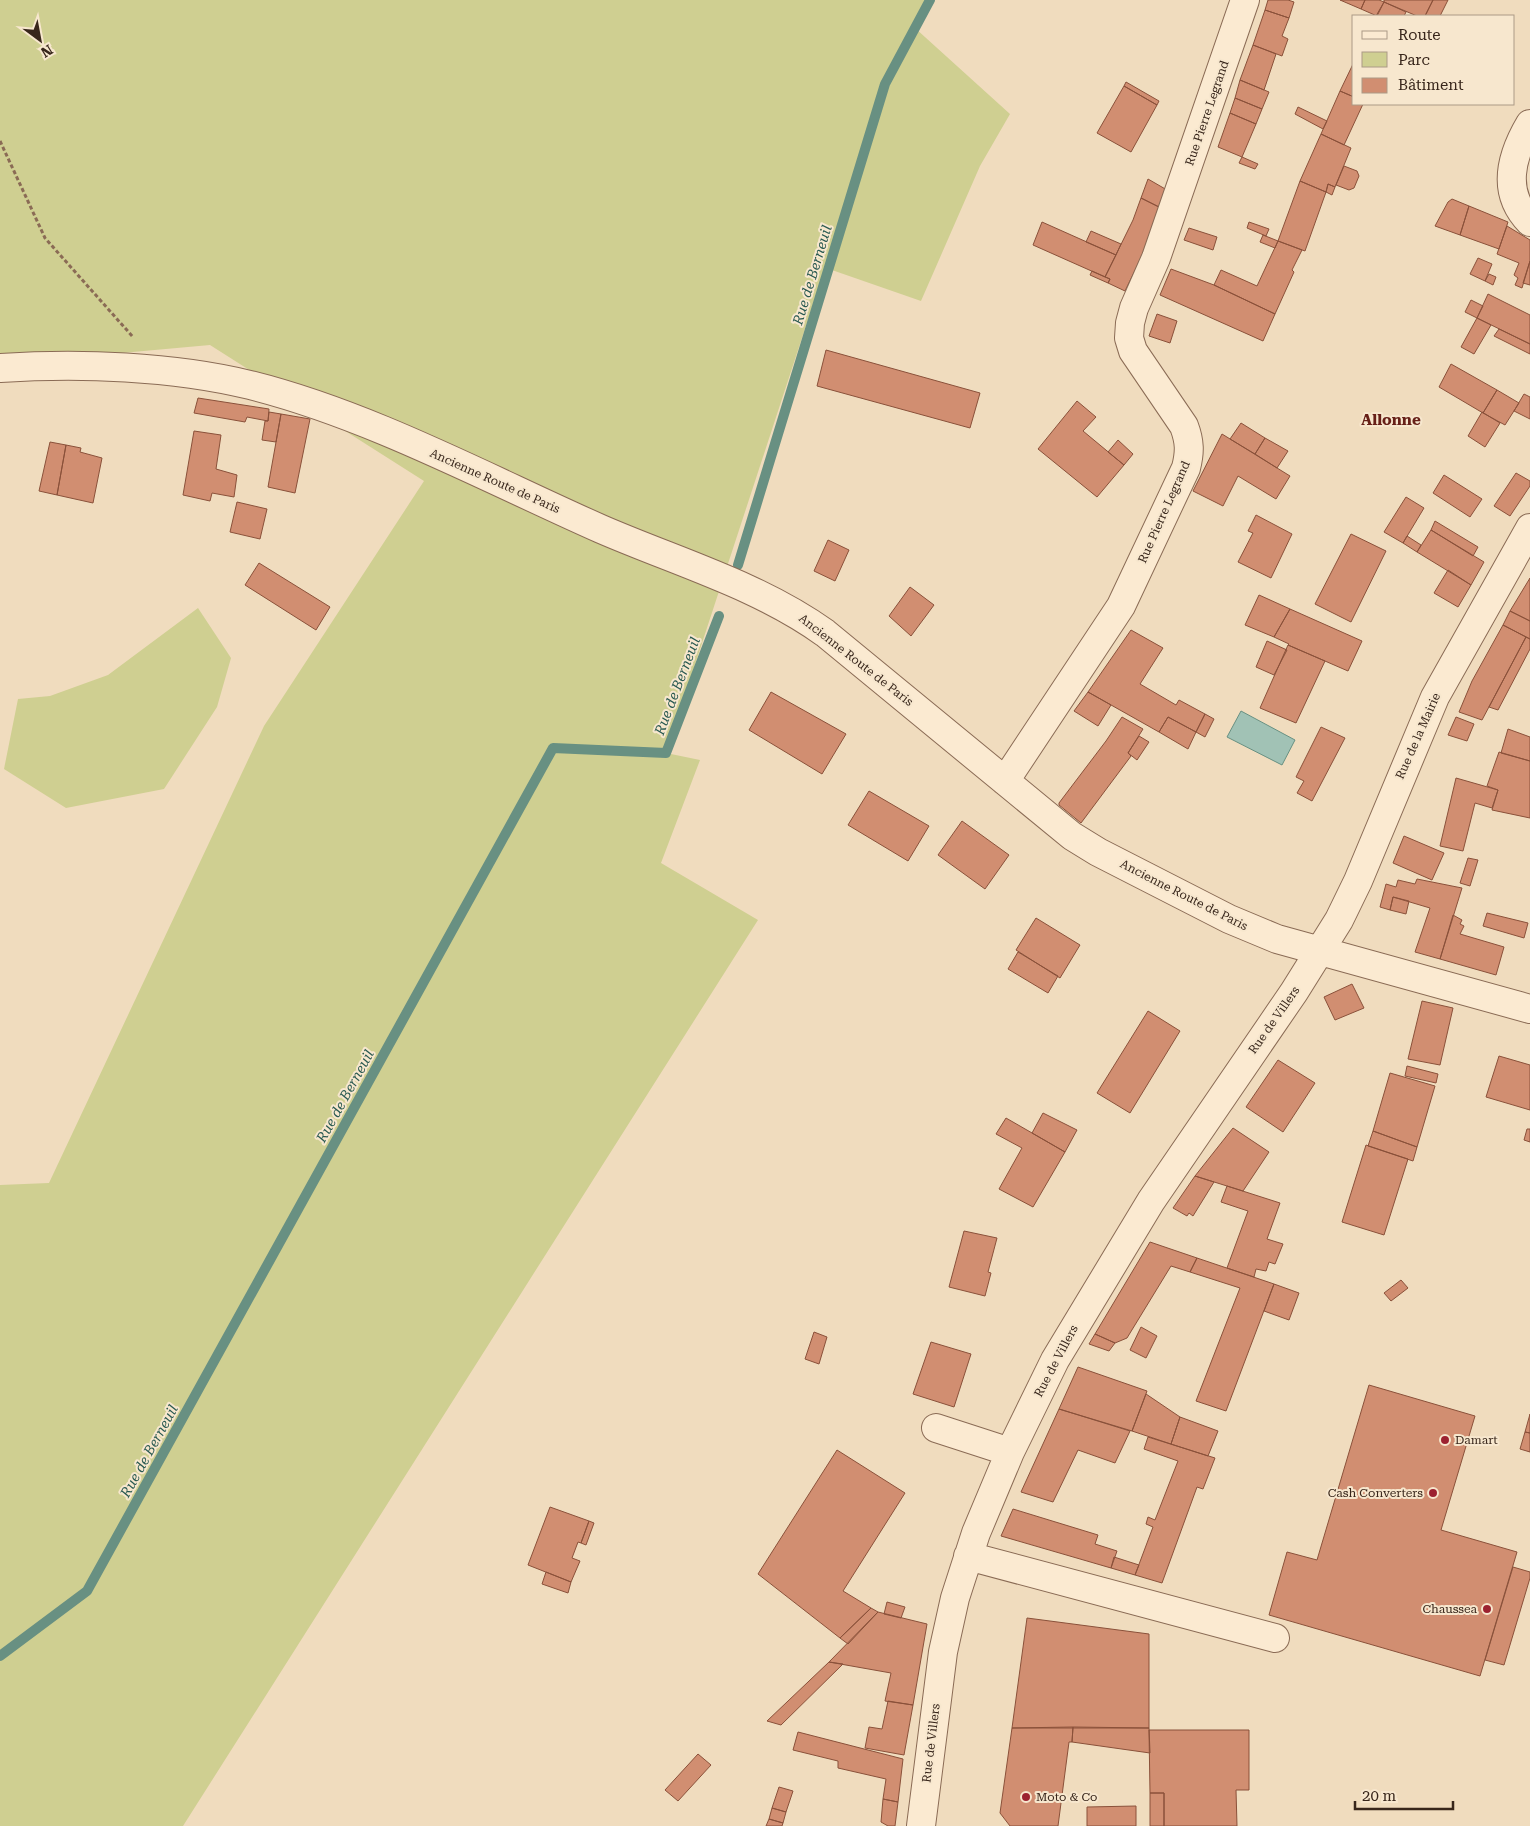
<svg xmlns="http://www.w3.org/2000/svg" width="1530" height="1826" font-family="'Roboto Serif',serif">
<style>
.green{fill:#cfcf91}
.water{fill:#a1c2b5;stroke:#689082}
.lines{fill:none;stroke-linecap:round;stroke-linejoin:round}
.stream{stroke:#689082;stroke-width:10}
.building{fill:#d18e71;stroke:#8a513a}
.minor-casing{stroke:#8a6b55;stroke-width:30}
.path{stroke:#8a6b55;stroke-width:3;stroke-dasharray:4 2.5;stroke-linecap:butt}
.minor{stroke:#fbead1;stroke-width:28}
.poi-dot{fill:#9c2230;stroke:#f7e7ce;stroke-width:2}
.labels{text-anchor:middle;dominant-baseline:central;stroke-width:4;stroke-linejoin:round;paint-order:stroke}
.street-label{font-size:12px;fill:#38261b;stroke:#f7e7ce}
.poi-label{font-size:12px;fill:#38261b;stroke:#f7e7ce;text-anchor:start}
.water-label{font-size:14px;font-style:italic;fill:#295951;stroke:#f7e7ce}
.quarter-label{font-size:15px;font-weight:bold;fill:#672018;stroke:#f7e7ce}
</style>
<rect width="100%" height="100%" fill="#f0dcbe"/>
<path class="green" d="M0,0H930L915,28L1010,114L980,166L921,301L829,269L874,118L666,753L700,760L661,863L758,920L183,1826H0V1185L49,1183L264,726L424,481L210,345L0,364Z
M198,608L231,658L217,707L164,789L66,808L4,769L18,699L50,696L108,675Z"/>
<path class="water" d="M1241,711L1295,740L1282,765L1227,737Z"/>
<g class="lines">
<path class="stream" d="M738,565L885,84L930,0
M0,1656L87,1591L553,748L666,753L719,616"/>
</g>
<path class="building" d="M1268,0H1288L1294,2L1289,18L1265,10Z
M1340,0H1365L1361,9Z
M1365,0H1379L1384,2L1377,16L1361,9Z
M1384,0H1433L1425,16H1417L1384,2Z
M1433,0H1448L1440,16H1425Z
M1384,2L1406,12L1404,16H1376Z
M1265,10L1289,18L1282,36L1288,39L1282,56L1253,45Z
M1253,45L1276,54L1264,90L1240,80Z
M1354,62V97L1340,91Z
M1240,80L1269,92L1262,109L1235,98Z
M1126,82L1159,101L1157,105L1124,86Z
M1124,86L1157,105L1131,152L1097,133Z
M1340,91L1354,97V104H1363L1344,145L1321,134Z
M1235,98L1262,109L1256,124L1230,113Z
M1298,107L1327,121L1323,129L1295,114Z
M1230,113L1256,124L1242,157L1218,147Z
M1321,134L1351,148L1335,187L1328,184L1326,192L1300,181Z
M1242,157L1258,164L1255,169L1239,163Z
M1344,166L1357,171L1359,176L1354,188L1349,190L1336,185Z
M1148,179L1167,190L1161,208L1141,198Z
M1300,181L1326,192L1305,251L1278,241Z
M1328,184L1335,187L1332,195L1326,192Z
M1141,198L1161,208L1154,231L1125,291L1108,283L1110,279L1105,277L1133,220Z
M1452,199L1469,206L1460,235L1435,226L1448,202Z
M1469,206L1508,222L1499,249L1460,235Z
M1042,222L1116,255L1105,277L1033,245Z
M1249,222L1269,229L1266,236L1247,228Z
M1507,226L1530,240V261L1522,288L1515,285L1518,278L1514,275L1519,263L1497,254Z
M1189,228L1217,237L1213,250L1184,240Z
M1091,231L1121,244L1116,255L1086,242Z
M1263,235L1278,241L1275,248L1260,242Z
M1278,241L1302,250L1292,270L1294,272L1275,314L1214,285L1221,270L1257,286Z
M1478,258L1492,264L1485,281L1470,274Z
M1530,261V285L1523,283Z
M1171,269L1214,285L1275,314L1263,341L1160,295Z
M1092,271L1110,279L1108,283L1090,275Z
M1489,274L1496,277L1493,285L1485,281Z
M1488,294L1530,315V344L1477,318Z
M1471,300L1483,306L1477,318L1465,312Z
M1157,314L1177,321L1170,343L1149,336Z
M1477,318L1491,325L1474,354L1461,347Z
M1499,329L1530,344V354L1494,336Z
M826,350L980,393L970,428L817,386Z
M1451,364L1497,390L1483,413L1439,387Z
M1497,390L1519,403L1505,425L1483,413Z
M1524,394L1530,397V419L1514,411Z
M198,398L269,409L268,421L247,417L245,422L194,413Z
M1077,401L1096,417L1083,431L1124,465L1097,497L1038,449Z
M269,412L281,414L276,442L262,440L265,421H268Z
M1482,412L1500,423L1485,447L1468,436Z
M281,414L310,419L295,493L268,487Z
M1241,423L1265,438L1255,454L1230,439Z
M194,431L221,435L216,469L237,475L234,497L212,493L210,501L183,495Z
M1222,434L1290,476L1276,499L1238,476L1223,506L1193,491Z
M1265,438L1288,451L1277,468L1255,454Z
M1118,440L1133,454L1124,465L1108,452Z
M50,442L66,445L57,495L39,491Z
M66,445L81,448L80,452L102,458L93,503L57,495Z
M1516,473L1530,481V486L1510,516L1494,506Z
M1444,475L1482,499L1470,517L1433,493Z
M1406,497L1424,508L1403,543L1384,532Z
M237,502L267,509L260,539L230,532Z
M1256,515L1292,534L1271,578L1238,562L1253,533L1248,531Z
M1435,521L1478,547L1473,556L1431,530Z
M1431,530L1484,562L1471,585L1417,552Z
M1351,534L1386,551L1351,622L1315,604Z
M1407,536L1421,545L1417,552L1403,543Z
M828,540L849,550L835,581L814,571Z
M259,563L330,607L316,630L245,585Z
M1448,570L1471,585L1458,607L1434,593Z
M1530,578V621L1510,611Z
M910,587L934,605L911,636L889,616Z
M1259,595L1290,609L1274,637L1245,625Z
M1290,609L1362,641L1348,671L1288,645L1289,644L1274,637Z
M1510,611L1530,621V639L1503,625Z
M1503,625L1526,637L1482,720L1459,712L1472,681Z
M1131,630L1163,648L1140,684L1176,705L1179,700L1205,714L1196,732L1168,717L1159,732L1088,692Z
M1526,637L1530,639V649L1498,710L1489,707Z
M1267,641L1287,650L1274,675L1256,667Z
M1288,645L1325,661L1296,723L1260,708Z
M771,692L846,734L822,774L749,730Z
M1088,692L1111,705L1098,726L1074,711Z
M1205,714L1214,719L1205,737L1196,732Z
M1122,717L1143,729L1128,753L1131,756L1081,823L1059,805V803L1106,741Z
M1168,717L1196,732L1188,749L1159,732Z
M1456,717L1474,724L1467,741L1448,735Z
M1321,727L1345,738L1312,801L1297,793L1304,781L1296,777Z
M1508,729L1530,737V761L1501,753Z
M1139,736L1149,742L1137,760L1128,753Z
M1499,752L1530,761V818L1492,810L1498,790L1487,786Z
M1456,778L1498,790L1492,808L1475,803L1463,851L1440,846Z
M869,791L929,826L908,861L848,825Z
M962,821L1009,855L985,889L938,855Z
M1404,836L1444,853L1432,880L1393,863Z
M1468,858L1478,860L1470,886L1460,883Z
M1417,879L1462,888L1440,959L1415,952L1430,908L1393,897L1390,910L1380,907L1386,884L1396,887L1398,880L1415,884Z
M1393,897L1409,901L1406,914L1390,910Z
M1487,913L1528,923L1524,938L1483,926Z
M1453,915L1462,920L1460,924L1464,926L1460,934L1504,947L1496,975L1440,959Z
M1036,918L1080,945L1060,978L1016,950Z
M1018,952L1058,976L1048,993L1008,969Z
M1352,984L1364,1008L1335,1020L1324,997Z
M1422,1001L1453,1008L1440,1065L1408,1059Z
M1148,1011L1180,1031L1130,1113L1097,1093Z
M1499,1056L1530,1065V1110L1486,1097Z
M1278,1060L1315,1083L1283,1132L1246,1107Z
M1407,1066L1438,1074L1436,1083L1405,1076Z
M1390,1073L1435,1086L1417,1147L1373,1131Z
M1043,1113L1077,1130L1065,1152L1032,1133Z
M1006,1118L1065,1152L1033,1207L999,1189L1022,1148L996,1134Z
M1233,1128L1269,1152L1243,1191L1195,1176Z
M1527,1129H1530V1142L1524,1140Z
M1373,1131L1417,1147L1413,1161L1368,1146Z
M1366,1145L1408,1159L1384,1235L1342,1222Z
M1195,1176L1214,1182L1193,1216L1189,1213L1187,1216L1173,1208Z
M1227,1186L1280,1203L1267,1239L1283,1244L1275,1264L1269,1262L1266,1271L1256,1269L1254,1277L1227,1268L1248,1211L1221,1202Z
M964,1231L997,1238L988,1272L991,1273L985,1296L949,1287Z
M1150,1242L1197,1258L1190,1272L1171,1266L1127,1338L1115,1343L1095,1334Z
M1197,1258L1274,1284L1226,1411L1196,1401L1240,1288L1190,1272Z
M1401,1280L1408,1288L1391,1301L1384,1293Z
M1274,1284L1299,1293L1289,1320L1264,1311Z
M1141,1327L1157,1336L1146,1358L1130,1350Z
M814,1332L827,1337L819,1364L805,1359Z
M1095,1334L1115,1343L1109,1351L1089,1344Z
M931,1342L971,1354L954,1407L913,1394Z
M1078,1367L1147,1391L1132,1431L1059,1409Z
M1369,1385L1475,1416L1441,1530L1517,1552L1480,1676L1269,1615L1287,1552L1317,1560Z
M1146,1394L1180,1417L1171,1444L1132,1431Z
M1059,1409L1130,1431L1115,1463L1078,1450L1053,1502L1021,1492Z
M1530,1414V1433L1525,1432Z
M1180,1417L1218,1431L1208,1456L1171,1444Z
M1525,1432L1530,1433V1452L1520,1449Z
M1148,1437L1215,1458L1203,1489L1197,1487L1162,1583L1135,1575L1153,1527L1146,1524L1148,1517L1155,1520L1178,1461L1144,1449Z
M837,1450L905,1493L843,1591L871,1608L840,1638L758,1574Z
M550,1507L589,1521L581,1543L578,1542L572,1558L580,1561L571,1582L528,1565Z
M1013,1509L1098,1535L1095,1544L1117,1551L1111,1568L1001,1536Z
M589,1521L594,1523L586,1545L581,1543Z
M1114,1557L1139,1565L1135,1575L1111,1568Z
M1513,1567L1530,1572V1578L1504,1665L1485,1660Z
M546,1572L571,1582L568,1593L542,1584Z
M887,1602L905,1607L901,1618L884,1614Z
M871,1608L878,1612L848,1644L840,1638Z
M878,1612L927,1624L913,1705L885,1701L891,1673L829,1662Z
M1027,1618L1149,1634V1728H1012Z
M829,1662L843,1664L781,1725L767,1721Z
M888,1701L913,1705L904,1755L865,1748L869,1727L882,1729Z
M1073,1727L1149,1728L1150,1753L1072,1742Z
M1073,1727L1072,1742H1069L1058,1826H1010L1000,1813L1012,1728Z
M1149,1730H1249V1790H1236L1237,1826H1164V1793H1150Z
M798,1732L903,1759L898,1802L883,1799L886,1779L838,1768V1761L793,1750Z
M698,1754L711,1765L678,1801L665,1790Z
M779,1787L793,1791L786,1812L772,1808Z
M1150,1793H1164V1826H1150Z
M883,1799L898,1802L895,1826H888L881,1822Z
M1136,1806V1826H1087V1807Z
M772,1808L786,1812L783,1823L769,1819Z
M769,1819L783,1823L782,1826H766Z"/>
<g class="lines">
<g class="minor-casing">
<path id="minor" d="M1530,124C1511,156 1501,192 1530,222
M0,368C80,363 172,366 250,385C370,415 488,479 601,529C677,562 758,585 825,633L1072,836L1098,852L1229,919L1277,939L1530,1009
M1005,781L1121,606L1186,468C1190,452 1190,442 1184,426L1133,351L1129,338L1130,323L1134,308L1156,258L1245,0
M936,1428L1010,1452
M968,1556L1275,1638
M921,1826L943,1652L955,1598L976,1533L1010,1452L1055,1360L1151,1201L1294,992L1339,920L1358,881L1435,697L1530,528"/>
</g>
<path class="path" d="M0,141L45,238L133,337"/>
<use href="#minor" class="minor"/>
</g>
<g class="poi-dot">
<circle cx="1445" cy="1440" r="5"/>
<circle cx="1433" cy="1493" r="5"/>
<circle cx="1487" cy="1609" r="5"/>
<circle cx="1026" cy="1797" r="5"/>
</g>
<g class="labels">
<g class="street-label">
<text transform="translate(1207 113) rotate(-71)">Rue Pierre Legrand</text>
<text transform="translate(495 481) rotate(24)">Ancienne Route de Paris</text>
<text transform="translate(1164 512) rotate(-66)">Rue Pierre Legrand</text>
<text transform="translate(856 660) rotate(38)">Ancienne Route de Paris</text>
<text transform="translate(1418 736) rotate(-66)">Rue de la Mairie</text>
<text transform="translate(1184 895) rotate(27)">Ancienne Route de Paris</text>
<text transform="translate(1274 1020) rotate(-55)">Rue de Villers</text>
<text transform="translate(1056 1361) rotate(-62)">Rue de Villers</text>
<text transform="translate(931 1743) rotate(-83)">Rue de Villers</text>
</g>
<g class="poi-label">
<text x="1455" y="1440">Damart</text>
<text x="1423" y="1493" text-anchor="end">Cash Converters</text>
<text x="1477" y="1609" text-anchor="end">Chaussea</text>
<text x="1036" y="1797">Moto &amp; Co</text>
</g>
<g class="water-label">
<text transform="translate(812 275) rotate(-73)">Rue de Berneuil</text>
<text transform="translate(677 686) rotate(-69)">Rue de Berneuil</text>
<text transform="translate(345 1096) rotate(-61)">Rue de Berneuil</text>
<text transform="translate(149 1451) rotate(-61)">Rue de Berneuil</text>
</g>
<g class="quarter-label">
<text x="1391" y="420">Allonne</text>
</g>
</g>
<rect x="1352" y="15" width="162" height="90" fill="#f7e7ce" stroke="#ab9a86"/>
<rect x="1362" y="31" width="25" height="8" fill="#fbead1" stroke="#ab9a86"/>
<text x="1398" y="40" font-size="15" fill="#38261b">Route</text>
<rect x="1362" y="52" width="25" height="15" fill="#cfcf91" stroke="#ab9a86"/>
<text x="1398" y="65" font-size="15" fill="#38261b">Parc</text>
<rect x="1362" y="78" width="25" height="15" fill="#d18e71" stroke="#ab9a86"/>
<text x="1398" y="90" font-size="15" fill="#38261b">Bâtiment</text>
<g transform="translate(40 40) rotate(148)" stroke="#f7e7ce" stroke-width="4" paint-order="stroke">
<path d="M0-4L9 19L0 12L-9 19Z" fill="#38261b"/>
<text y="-8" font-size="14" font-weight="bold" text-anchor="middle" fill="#38261b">N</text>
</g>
<path d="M1355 1801v8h98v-8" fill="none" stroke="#38261b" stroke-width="2.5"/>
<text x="1362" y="1801" font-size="15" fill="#38261b" stroke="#f7e7ce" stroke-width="4" paint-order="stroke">20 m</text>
</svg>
